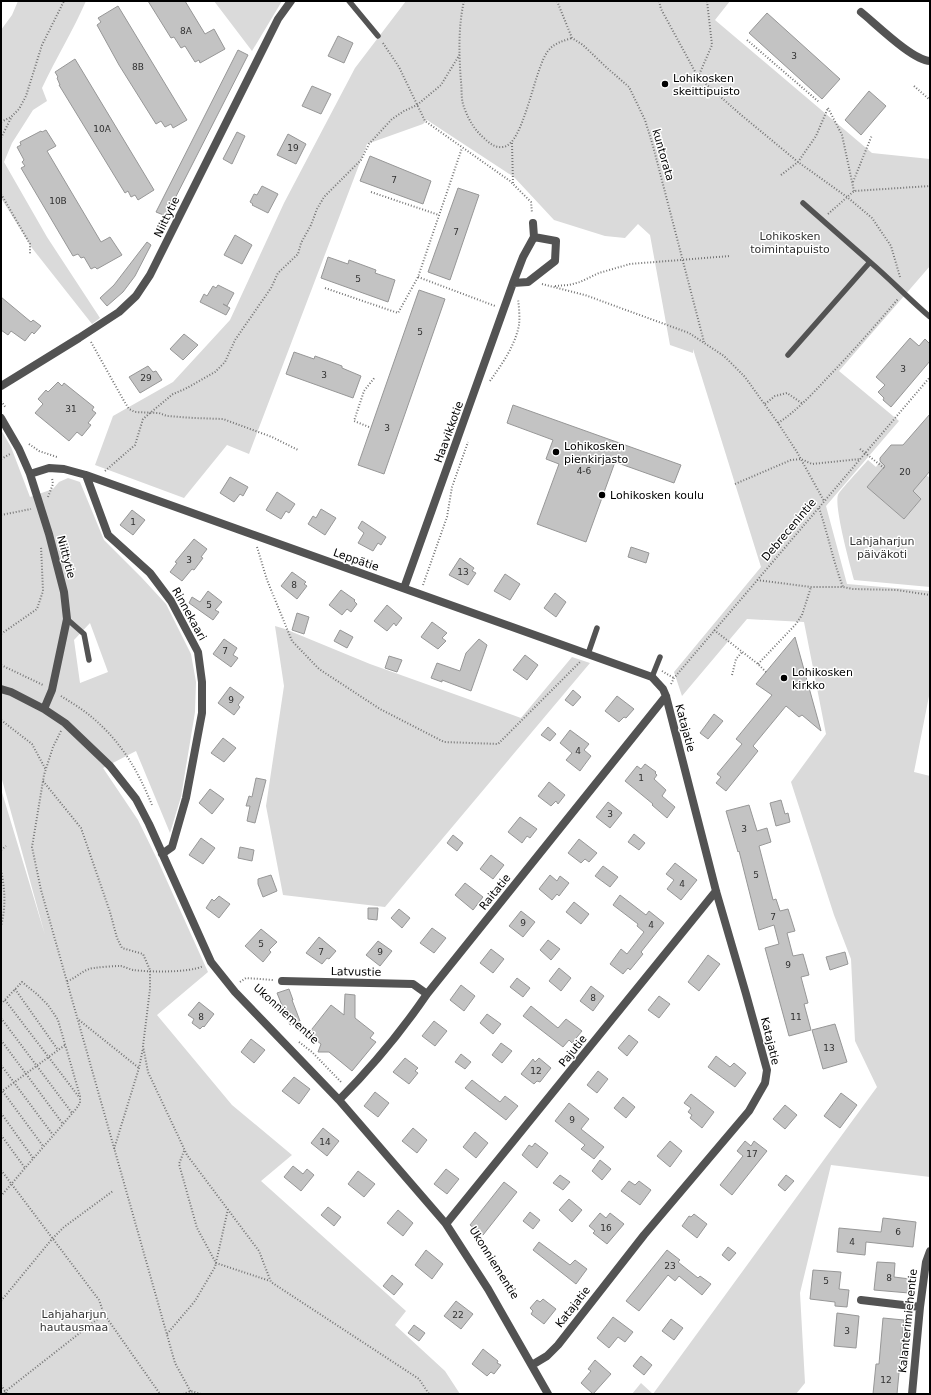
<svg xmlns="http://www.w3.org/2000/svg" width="931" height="1395" font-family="'DejaVu Sans',sans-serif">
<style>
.green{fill:#dadada;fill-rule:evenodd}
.building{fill:#c3c3c3;stroke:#979797}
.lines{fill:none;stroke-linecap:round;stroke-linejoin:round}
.path{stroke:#757575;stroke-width:2;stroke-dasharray:1 2;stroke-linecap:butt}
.service{stroke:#535353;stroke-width:5.5}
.minor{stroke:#535353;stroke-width:8}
.poi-dot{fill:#000;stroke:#fff;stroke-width:1.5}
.labels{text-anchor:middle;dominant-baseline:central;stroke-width:3;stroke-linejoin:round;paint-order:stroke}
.number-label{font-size:9px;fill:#313131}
.poi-label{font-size:11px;fill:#000;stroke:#fff;text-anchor:start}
.street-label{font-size:11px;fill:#000;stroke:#fff}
.park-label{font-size:11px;fill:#313131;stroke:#fff}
</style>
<rect width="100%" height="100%" fill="#fff"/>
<path class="green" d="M18,1H86C73,31 56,58 42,88L47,101L33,110L12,143L4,162L47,237L100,318L92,324L32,248L1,198V30L12,15Z
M214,1H282L252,51Z
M406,1H730L715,20L872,153L930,159V266L839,371L899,421L826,506L847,584L930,591V691L914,772L930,776V1177L831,1165L800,1293L805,1383L796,1394H632L641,1383L653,1394L877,1087L855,1041L851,959L834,915L791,782L826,734L804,622L747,619L682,696L674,672L761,567L693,349V353L670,345L650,235L638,224L625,238L605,236L554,220L514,177L427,120L423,124L367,144L249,454L227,445L184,498L95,465L113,416L173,382L230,320L284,203L355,68Z
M1,430L11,447L30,497L53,489L59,482L68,478L80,482L104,540L142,578L166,604L191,654L196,682L195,712L181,797L170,833L136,751L103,768L138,820L158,861L208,972L157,1015L232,1105L292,1155L261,1181L406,1311L395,1325L445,1371L460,1394H1V789L45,935L1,776ZM90,623L108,672L80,683L74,640Z
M868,460L876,467L880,461L885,466L868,487L904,519L921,499L913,491L926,475L930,478V587L854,580C850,565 834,507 838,495C840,490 863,466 868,460Z
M275,626L285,629L370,664L521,718L572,657L590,663L385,907L283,895L266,806L284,686Z"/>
<path class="building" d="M148,1H185L205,34L214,29L225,49L200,63L199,60L195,62L185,46L181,48L174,37L171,38Z
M118,6L187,120L173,128L171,124L165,127L161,121L156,124L119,65L97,25L101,22L98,18Z
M767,13L840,79L822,99L749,33Z
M338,36L353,43L344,63L328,56Z
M238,50L248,55L166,216L156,212Z
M75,59L154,190L138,200L135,195L131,197L128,191L125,193L59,85H60L57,78L58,77L55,72Z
M312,86L331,94L321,114L302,106Z
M869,91L886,106L861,135L845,120Z
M46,130L56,146L47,151L101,242L110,237L122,255L97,269L95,267L91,269L84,257L81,258L78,254L73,256L21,168L25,166L22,162L24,160L17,147L21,145L20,142L41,131L42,132Z
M237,132L245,136L232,164L223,159Z
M288,134L306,144L296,164L277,155Z
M370,156L431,181L423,204L360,181Z
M262,186L278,194L268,213L252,205L253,204L250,202L254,194L257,195Z
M458,188L479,195L450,280L428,272Z
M235,235L252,245L242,264L224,255Z
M147,242L151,245L135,276L123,292L107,306L100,298L114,285Z
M328,257L348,264L349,260L376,270L375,273L395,280L388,302L321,278Z
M218,285L234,293L227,306L223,304L230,308L226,315L200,302L204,294L207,296L213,286L216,288Z
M419,290L445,299L384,474L358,465Z
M1,297L31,322L33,320L41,326L34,334L32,332L25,341L11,331L8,335L1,330Z
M184,334L198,345L183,360L170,349Z
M910,338L919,346L925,339L930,344V361L891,407L883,400L884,398L878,392L885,385L876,377Z
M294,352L314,359L315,356L342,366V368L361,376L353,398L286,374Z
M148,366L153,372L156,371L162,380L140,393L129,377Z
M58,382L62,386L64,383L94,407L92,410L96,413L88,423L91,425L82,436L77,432L69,441L35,413L43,404L38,399L46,390L48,392Z
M513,405L681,465L674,483L615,462L586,542L537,524L559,464L546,459L553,440L507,423Z
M930,414V471L913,491L921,499L904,519L867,487L885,466L880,461V458L891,445H903Z
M230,477L248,487L243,496L240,494L234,502L220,493Z
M277,492L295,504L289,513L286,511L281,519L266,510Z
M321,509L336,518L325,535L308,524L313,516L316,518Z
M132,510L145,520L133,535L120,525Z
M362,521L386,537L381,545L378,543L373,551L358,543L364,533L358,528Z
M194,539L207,549L201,557L203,558L194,570L192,569L182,581L170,572L177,563L175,562Z
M631,547L649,553L646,563L628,557Z
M460,558L474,568L472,571L476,573L468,585L449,575Z
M292,572L306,582L304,584L307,586L297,599L281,586Z
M505,574L520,584L510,600L494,591Z
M341,590L355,600L354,601L357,604L351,612L347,609L342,615L329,605Z
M208,591L222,602L215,610L219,612L213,620L189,603L192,597L200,602Z
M555,593L566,602L556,617L544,608Z
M387,605L402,618L396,626L394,623L387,631L374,621Z
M297,613L309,617L304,634L292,630Z
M432,622L447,633L442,638L446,641L438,649L421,637Z
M340,630L353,637L347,648L334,641Z
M795,637L821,731L802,715L799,717L786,706L753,746L758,751L726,791L716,783L721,777L717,774L742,744L736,739L772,695L756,684Z
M224,639L237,648L233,655L238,658L231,667L213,654Z
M479,639L487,645L471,691L442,680V682L431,678L437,663L460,671L466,653Z
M525,655L538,665L527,680L513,670Z
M389,656L402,660L397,672L385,668Z
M230,687L244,697L238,705L240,707L234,715L218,703Z
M573,690L581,697L573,706L565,700Z
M617,696L634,709L626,718L624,717L619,722L605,711Z
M714,714L723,721L708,739L700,733Z
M548,727L556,734L550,741L541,735Z
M570,730L589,744L584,750L591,756L580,771L566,760L572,753L560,743Z
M223,738L236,748L224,762L211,753Z
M645,764L656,772L655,773L657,775L654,779L666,790L662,796L675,807L667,818L652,805L653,804L625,781L637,766L641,769Z
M256,778L266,780L255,823L247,821L250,806H246L249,796L252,797Z
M549,782L565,795L558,804L556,801L551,806L538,796Z
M210,789L224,799L212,814L199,803Z
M781,800L785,814L788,813L790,822L776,826L770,803Z
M608,802L622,813L610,828L596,817Z
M749,805L757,831L767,828L771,842L759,846L773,900L776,899L780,911L788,909L795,931L787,933L793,956L803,954L809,975L801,977L808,1003L804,1004L811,1030L789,1036L765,948L779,944L774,925L759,930L739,851L738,852L726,811Z
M520,817L537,829L530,838L527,836L522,843L508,832Z
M634,834L645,843L639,850L628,842Z
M453,835L463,843L457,851L447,843Z
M201,838L215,848L203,864L189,855Z
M579,839L597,853L589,862L585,859L581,863L568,853Z
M240,847L254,850L252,861L238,858Z
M491,855L504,865L493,879L480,869Z
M675,863L697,880L681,900L667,889L674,880L666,874Z
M603,866L618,877L610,887L595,876Z
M271,875L277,891L263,897L258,884V879Z
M550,875L557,881L560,876L569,883L559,896L557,894L552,900L539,889Z
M465,883L483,897L473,910L455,895Z
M620,895L646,915L649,911L664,923L641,952L643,954L630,970L628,968L623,974L610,964L621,949L627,954L644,932L637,926L638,924L613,905Z
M219,896L230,904L219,918L206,908L212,899L214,901Z
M574,902L589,914L581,924L566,912Z
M368,908H378L377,920L368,919Z
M399,909L410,918L402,928L391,918Z
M521,911L535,922L523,937L509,926Z
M432,928L446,938L434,953L420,943Z
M261,929L277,942L269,950L271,952L263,962L245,946Z
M319,937L336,951L329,959L327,958L322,964L306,953Z
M548,940L560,949L551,960L540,950Z
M378,941L392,951L380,966L366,955Z
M491,949L504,959L493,973L480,963Z
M845,952L848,964L830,970L826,957Z
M708,955L720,964L699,991L688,982Z
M559,968L571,978L561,991L549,981Z
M517,978L530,988L523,997L510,987Z
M461,985L475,996L464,1011L450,1000Z
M591,986L604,996L593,1011L580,1001Z
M289,989L293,1000H292L300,1021L290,1025L277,993Z
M345,994L355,995V1018L374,1033L370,1038L376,1042L352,1071L329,1052H318L321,1044L308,1034L331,1005L344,1015Z
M659,996L670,1004L659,1018L648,1010Z
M199,1002L214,1014L204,1027L203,1026L200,1029L192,1023L194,1019L188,1015Z
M531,1006L558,1028L566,1019L582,1031L572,1043L569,1040L563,1047L523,1016Z
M487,1014L501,1024L493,1034L480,1023Z
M434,1021L447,1031L435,1046L422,1036Z
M835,1024L847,1062L823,1069L812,1030Z
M629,1035L638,1042L627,1056L618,1048Z
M251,1039L265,1050L254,1063L241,1052Z
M501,1043L512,1051L502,1063L492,1055Z
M461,1054L471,1062L465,1069L455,1062Z
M716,1056L730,1067L734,1063L746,1073L735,1087L708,1067Z
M405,1058L418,1068L415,1071L418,1073L409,1084L393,1072Z
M539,1058L551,1068L540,1082L537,1081L534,1084L521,1074L533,1059L535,1062Z
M598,1071L608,1079L597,1093L587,1085Z
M294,1077L310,1089L299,1104L282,1091Z
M472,1080L500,1102L505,1096L518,1106L506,1120L465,1088Z
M375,1092L389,1103L378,1117L364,1106Z
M841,1093L857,1105L840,1128L824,1116Z
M691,1094L714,1112L702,1128L690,1118L692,1115L688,1112L691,1108L684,1103Z
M623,1097L635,1107L626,1118L614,1108Z
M569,1103L589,1119L581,1129L604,1147L594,1159L581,1149L585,1145L555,1121Z
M785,1105L797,1115L785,1129L773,1119Z
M323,1128L339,1141L327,1156L311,1143Z
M413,1128L427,1140L417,1153L402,1141Z
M475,1132L488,1143L476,1158L463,1147Z
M670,1141L682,1151L670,1167L657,1156Z
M745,1141L751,1146L754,1141L767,1151L732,1195L720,1185L743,1156L737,1151Z
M535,1143L548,1153L537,1168L522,1155L529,1145L532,1147Z
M600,1160L611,1169L602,1180L592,1171Z
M293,1166L303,1174L307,1169L314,1175L301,1191L284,1177Z
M446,1169L459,1179L447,1194L434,1184Z
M358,1171L375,1184L364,1197L348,1184Z
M560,1175L570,1182L563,1190L553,1183Z
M786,1175L794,1181L785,1191L778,1185Z
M629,1181L635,1185L639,1181L651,1190L640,1205L621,1191Z
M504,1182L517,1192L483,1235L470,1225Z
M569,1199L582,1210L572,1222L559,1210Z
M328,1207L341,1217L334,1226L321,1215Z
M398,1210L413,1223L403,1236L387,1223Z
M530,1212L540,1220L533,1229L523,1221Z
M600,1213L606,1218L610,1213L624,1224L607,1244L593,1233L595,1231L589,1226Z
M694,1214L707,1224L697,1238L682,1226L689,1216L691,1217Z
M883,1218L916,1222L913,1247L866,1242L865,1255L837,1252L839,1228L881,1232Z
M539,1242L570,1265L575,1260L587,1269L576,1284L533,1250Z
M728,1247L736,1253L729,1261L722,1255Z
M426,1250L443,1264L432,1279L415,1265Z
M667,1250L680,1260L678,1262L698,1278L700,1276L711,1284L702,1295L679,1276L675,1281L668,1275L639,1311L626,1301Z
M877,1262L895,1263L894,1277L910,1279L909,1293L874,1290Z
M813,1270L841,1272L839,1289L849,1290L847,1307L835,1306V1302L810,1299Z
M392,1275L403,1284L394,1295L383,1286Z
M543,1299L556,1309L544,1324L531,1314L533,1311L530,1308L537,1300L540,1302Z
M456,1301L473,1314L461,1329L444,1316Z
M837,1313L859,1316L856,1348L834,1346Z
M613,1317L633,1332L625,1342L618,1337L609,1348L597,1338Z
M883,1318L904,1320L897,1394H873L876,1364H879Z
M671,1319L683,1328L674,1340L662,1331Z
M414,1325L425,1333L419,1341L408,1333Z
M483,1349L498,1361L497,1363L501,1365L494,1374L491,1372L487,1376L472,1364Z
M641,1356L652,1365L644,1375L633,1366Z
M595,1360L611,1374L593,1394L581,1383L591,1371L588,1369Z"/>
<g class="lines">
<path class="path" d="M464,1C458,27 459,56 461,82C462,89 461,97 463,104C467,117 474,130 485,139C490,144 496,148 503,147C524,145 534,69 548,51C554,43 563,41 572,38
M557,1L572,38L583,45L606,67L629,87L645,120L653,146L704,342
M659,1L661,9L698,77L740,114L798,162L847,197L872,218L891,246L900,277
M747,40L819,102
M383,43L399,67L425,121L510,181L531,202L532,213
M698,77L712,45L707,1
M689,81L698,77
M914,86L930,100
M828,108L842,135L854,191
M1,122L11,117L19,109L26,96L42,45L64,1
M1,138L11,118
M512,143L513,184
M781,175L798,162L816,136L828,108
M853,182L872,135
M371,192L439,215
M1,194L30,244V255
M828,214L854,191L930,186
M418,277L495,306
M542,284L585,295L689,333L724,356L745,377L778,423L797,452L824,501
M555,286L569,285L580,282L599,273L630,264L730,256
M325,288L398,313L418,277L462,148
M91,342L124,401L129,409L135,412L159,413L167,416L194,418L223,419L272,437L298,450
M490,381C502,364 515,346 519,325C520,317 519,307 518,299
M1,401L6,408
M765,404L775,396L787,393L803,404
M778,423C798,410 814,392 830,375C854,350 876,325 898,299
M369,427L354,421L364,391L375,377
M29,444L39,451L57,457
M860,449L884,468
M1,459L10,454
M105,471L135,445L143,419L150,413L173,394L185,389L215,372L225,362L235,340L271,288L278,273L298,254L301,243L311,225L317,209L324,197L361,160L369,144L392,119L404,111L417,105L441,85L460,54
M735,484L791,460L801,459L812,464L860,459
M48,497L53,484L52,478
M819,508C828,534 833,561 843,587
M1,515L31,509
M257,547L267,580L292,641L319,669L380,709L444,742L498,744L580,662
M757,580L811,587H843L853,589L897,590L930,595
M423,585L447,517L452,487L468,442
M714,630L758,664L766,672
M1,634L37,609L43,591L41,546
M758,664L796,624L802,615L811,587
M1,665L43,685
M662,671L674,678
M732,675L736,659L742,652
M671,684L674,678L930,377
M61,696C72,703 84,710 94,719C122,743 138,771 152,805
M1,720L32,744L46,770
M61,731L53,747L44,775L32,847L41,890L175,1363L192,1394
M43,781L81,828L110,912L117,938L122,948L143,954L150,970V989L143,1046L148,1072L187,1155L259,1251L271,1282L419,1379L429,1394
M1,850L6,846
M1,870C5,889 6,907 1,926
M67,981C77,978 83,969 94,968C102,967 113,966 121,966C125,967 129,969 133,970C148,972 190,973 203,966
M240,982L246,978L273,980
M15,989L58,1050
M5,1000L79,1097
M1,1004L22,982L38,995L48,1005L58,1020L80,1096V1103L76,1109L1,1196
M1,1018L72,1113
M79,1020L139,1068
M1,1040L63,1124
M299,1042L312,1052L342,1083
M1,1065L53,1135
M1,1089L43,1146
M1,1092L65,1045
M1,1113L33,1158
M1,1135L25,1168
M114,1149L139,1068L143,1048
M184,1151L179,1164L197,1228L216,1263L270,1281
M1,1170L99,1300L104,1314L160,1394
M1,1301L52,1239L64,1227L113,1191
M167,1334L195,1301L215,1267L228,1209
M1,1385L7,1394
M2,1394L104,1314
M183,1394L191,1391L201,1394"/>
<path class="service" d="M349,1L378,36
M803,203L870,262
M788,355L870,262C891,280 909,299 930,317
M67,619L84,634L89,660
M588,654L597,628
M652,677L660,657"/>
<path class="minor" d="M861,12C876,24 912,60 930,61
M533,223L534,237
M1,386L79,338L119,312L136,296L150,275L278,19L291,1
M1,418L19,449L30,474L49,534L64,592L67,619L52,690L44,709
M30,474L49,468L64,469L86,475C274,543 463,609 652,677L663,689L666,696L716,891L746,994L767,1070L765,1083L749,1111L644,1235L558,1345L547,1356L532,1365
M86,475L108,535L150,573L171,601L198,652L202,682V713L186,798L172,847L162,854
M404,588L513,283L528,282L555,261L556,241L534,237L523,257L513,283
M1,689L11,692L44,709L65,723L110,766L136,799L149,824L211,962L235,992L339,1100L446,1224L488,1289L548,1394
M282,981L413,984L427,994
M339,1100C372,1067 401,1032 427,994L666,696
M446,1224L716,891
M861,1300L920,1307
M912,1394L920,1307L926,1262L930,1251"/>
</g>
<g class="poi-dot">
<circle cx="665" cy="84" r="4"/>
<circle cx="556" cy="452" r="4"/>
<circle cx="602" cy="495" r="4"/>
<circle cx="784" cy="678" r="4"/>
</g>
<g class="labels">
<g class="number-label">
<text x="186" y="31">8A</text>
<text x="794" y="56">3</text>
<text x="138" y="67">8B</text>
<text x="102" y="129">10A</text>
<text x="293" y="148">19</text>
<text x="394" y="180">7</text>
<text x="58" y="201">10B</text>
<text x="456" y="232">7</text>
<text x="358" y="279">5</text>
<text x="420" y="332">5</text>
<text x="903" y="369">3</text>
<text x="324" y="375">3</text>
<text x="146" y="378">29</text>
<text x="71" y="409">31</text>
<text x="387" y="428">3</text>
<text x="584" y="471">4-6</text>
<text x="905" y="472">20</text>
<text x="133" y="522">1</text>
<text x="189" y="560">3</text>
<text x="463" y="572">13</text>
<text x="294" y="585">8</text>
<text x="209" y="605">5</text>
<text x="225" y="651">7</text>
<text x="231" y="700">9</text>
<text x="578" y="751">4</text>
<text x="641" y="778">1</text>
<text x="610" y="814">3</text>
<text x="744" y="829">3</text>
<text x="756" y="875">5</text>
<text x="682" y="884">4</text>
<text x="773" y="917">7</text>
<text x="523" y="923">9</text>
<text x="651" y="925">4</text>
<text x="261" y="944">5</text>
<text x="321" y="952">7</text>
<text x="380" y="952">9</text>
<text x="788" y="965">9</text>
<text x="593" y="998">8</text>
<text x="201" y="1017">8</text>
<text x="796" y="1017">11</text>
<text x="829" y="1048">13</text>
<text x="536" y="1071">12</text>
<text x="572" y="1120">9</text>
<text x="325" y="1142">14</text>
<text x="752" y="1154">17</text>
<text x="606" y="1228">16</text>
<text x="898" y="1232">6</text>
<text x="852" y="1242">4</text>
<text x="670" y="1266">23</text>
<text x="889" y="1278">8</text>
<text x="826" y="1281">5</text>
<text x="458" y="1315">22</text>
<text x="847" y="1331">3</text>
<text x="886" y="1380">12</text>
</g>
<g class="poi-label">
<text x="673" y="78">Lohikosken<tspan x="673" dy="13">skeittipuisto</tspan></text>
<text x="564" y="446">Lohikosken<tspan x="564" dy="13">pienkirjasto</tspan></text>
<text x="610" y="495">Lohikosken koulu</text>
<text x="792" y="672">Lohikosken<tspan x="792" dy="13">kirkko</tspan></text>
</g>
<g class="street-label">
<text transform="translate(663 155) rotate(74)">kuntorata</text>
<text transform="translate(167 217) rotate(-64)">Niittytie</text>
<text transform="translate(449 432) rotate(-70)">Haavikkotie</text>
<text transform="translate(789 530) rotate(-50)">Debrecenintie</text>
<text transform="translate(66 557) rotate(75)">Niittytie</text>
<text transform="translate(356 560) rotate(19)">Leppätie</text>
<text transform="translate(189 614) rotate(61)">Rinnekaari</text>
<text transform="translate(685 728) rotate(75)">Katajatie</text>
<text transform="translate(495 892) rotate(-51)">Raitatie</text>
<text transform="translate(356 972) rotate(1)">Latvustie</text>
<text transform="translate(286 1014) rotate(42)">Ukonniementie</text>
<text transform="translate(770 1041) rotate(76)">Katajatie</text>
<text transform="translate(573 1051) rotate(-51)">Pajutie</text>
<text transform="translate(494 1263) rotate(58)">Ukonniementie</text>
<text transform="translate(573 1307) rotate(-52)">Katajatie</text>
<text transform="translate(908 1321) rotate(-84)">Kalanterimiehentie</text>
</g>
<g class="park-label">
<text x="790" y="236">Lohikosken<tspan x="790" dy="13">toimintapuisto</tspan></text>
<text x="882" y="541">Lahjaharjun<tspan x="882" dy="13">päiväkoti</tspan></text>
<text x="74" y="1314">Lahjaharjun<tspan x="74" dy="13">hautausmaa</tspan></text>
</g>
</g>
<rect width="931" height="1395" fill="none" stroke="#000000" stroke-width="4"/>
</svg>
